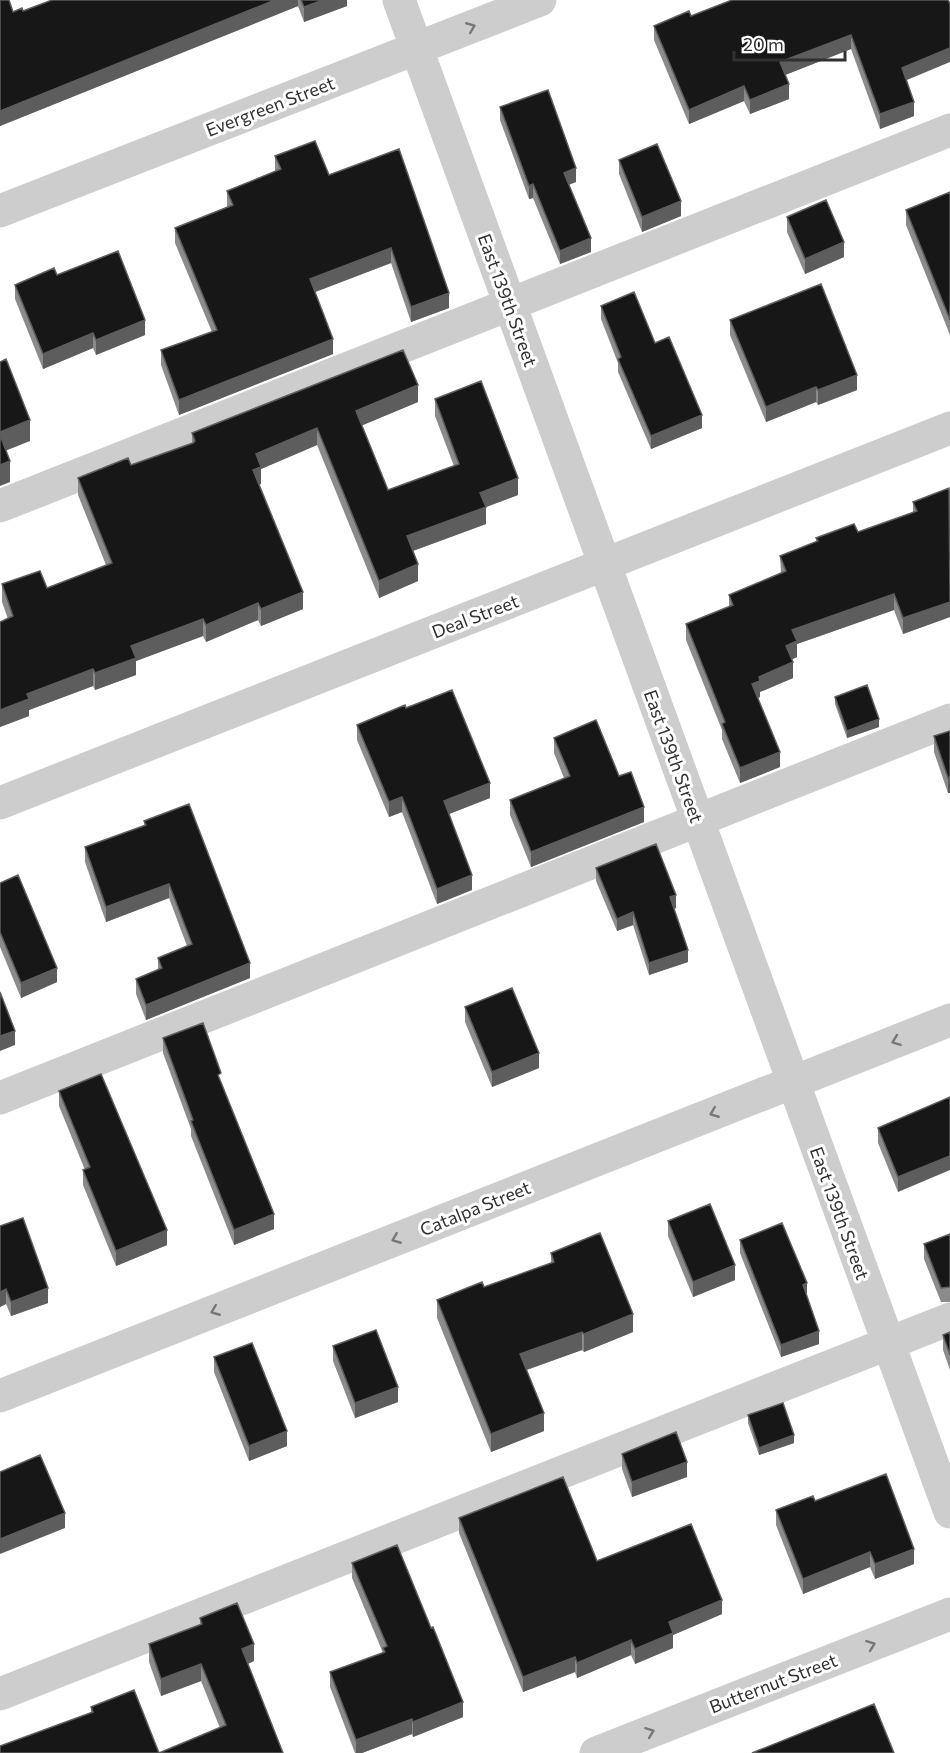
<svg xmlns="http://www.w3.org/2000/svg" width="950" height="1753" font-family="Commissioner,sans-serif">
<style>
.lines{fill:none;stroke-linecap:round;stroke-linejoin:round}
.minor{stroke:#cdcdcd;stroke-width:33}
.wall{fill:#8b8b8b}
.shaded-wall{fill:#5d5d5d}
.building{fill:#171717;stroke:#5d5d5d;stroke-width:1.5}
.oneway{stroke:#777}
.labels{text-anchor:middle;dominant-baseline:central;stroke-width:6;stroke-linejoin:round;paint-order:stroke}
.street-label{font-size:18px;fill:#303030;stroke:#fff}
</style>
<rect width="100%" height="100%" fill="#fff"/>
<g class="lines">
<path class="minor" d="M399,0L950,1512
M0,211L540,0
M0,506L950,130
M0,803L950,428
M0,1098L950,720
M0,1396L950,1020
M0,1694L950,1319
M596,1753L950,1614"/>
</g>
<path class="wall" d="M0,0L13,12L23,11L52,0H347V6L304,22L298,6L0,126Z
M948,0L907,80L914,116L880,129L851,49L785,75L789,99L750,114L744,101L689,124L654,40V26L691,16Z
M500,107L576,182L569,185L591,252L560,264L533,198L529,199L500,120Z
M275,156L329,175L449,308L411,322L391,263L315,292L333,354L179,415L161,365V350L212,332L175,243V228L227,207V191L275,171Z
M619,160L681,216L642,232L619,174Z
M950,192V335L906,225V210Z
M787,217L844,257L805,274L787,232Z
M15,285L145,335L96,355L93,348L43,369L15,299Z
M601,306L655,343L702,428L651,449L618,372V363L601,319Z
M730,320L857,390L818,405L816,402L766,422L730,335Z
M435,399L518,495L486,507V524L413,551L418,581L379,598L317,445L261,469V484L259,485L303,609L261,626L258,620L206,642L203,636L136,661V675L95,690L93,686L29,710V716L0,727V622L8,619L2,602V584L47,588L106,565L78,495V478L131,465L192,444V433L418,402L362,425L388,490L454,466L435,416Z
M950,489V618V617L903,634L894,610L797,644V657L792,659L793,678L760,692V697L758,698L780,767L740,783L722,739V730L686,640V624L729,607V595L781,573L780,556L816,542V538L858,532L913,513V502Z
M835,697L879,727L847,738L835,704Z
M406,708L490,798L449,814L472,890L437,904L402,812L389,817L357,740V725Z
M950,731L948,793L934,752V736Z
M554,738L619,776L644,822L531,867L510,815V800L564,778L554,753Z
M144,821L250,978L146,1020L136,994V979L158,970V958L187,946L169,898L106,922L85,862V847L144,826Z
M596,868L676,908L674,909L688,962L649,975L633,925L617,931L596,881Z
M0,883L57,982L21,998L0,947Z
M465,1007L539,1068L492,1087L465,1022Z
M163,1038L221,1083L274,1229L234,1245L191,1136V1129L163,1053Z
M59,1091L167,1245L116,1266L83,1185V1170H85L59,1106Z
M950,1097L898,1192L878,1143V1128Z
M668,1221L735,1280L693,1297L668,1236Z
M0,1226L48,1303L11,1316L6,1304L0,1307Z
M950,1234V1302H941L924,1259V1244Z
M740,1240L807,1295L819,1344L781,1357L740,1253Z
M551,1253L633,1332L584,1352L582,1350L527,1370L544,1431L491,1452L437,1318V1300L484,1287L551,1263Z
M950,1332V1370L943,1350V1335Z
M333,1346L398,1402L355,1418L333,1361Z
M214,1357L287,1446L249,1461L214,1372Z
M748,1415L794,1443L759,1455L748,1423Z
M622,1454L687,1477L632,1497L622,1469Z
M815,1501L914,1564L875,1579L870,1567L803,1594L776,1525V1510Z
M459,1518L597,1561L722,1614L673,1635V1648L635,1664L631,1655L577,1678L575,1672L523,1692L459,1533Z
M352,1563L463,1717L413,1737L412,1734L362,1753H355L330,1687V1672L383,1653L352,1578Z
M200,1618L254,1661L248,1664L283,1753H0L91,1713V1707L159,1753L220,1728L201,1681L161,1696L149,1662V1644L200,1625Z"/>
<path class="shaded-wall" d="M275,0H298V6L0,126V111Z
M323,0H347V6L304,22V7Z
M851,35V49L780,77V62Z
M950,48V62L902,82V68Z
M789,84V99L750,114V100Z
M744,86V101L689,124V110Z
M914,102V116L880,129V114Z
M576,168V182L564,186V173Z
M533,184V198L529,199V186Z
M681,201V216L642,232V217Z
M591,238V252L560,264V251Z
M844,242V257L805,274V259Z
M391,248V263L310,294V279Z
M449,293V308L411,322V307Z
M145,320V335L96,355V340Z
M93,333V348L43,369V354Z
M333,339V354L179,415V400Z
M857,375V390L818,405V390Z
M418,385V402L356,428V411Z
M816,387V402L766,422V407Z
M702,415V428L651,449V436Z
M30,420V441L0,453V432Z
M317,428V445L261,469V484L253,487V470L256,454Z
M10,461V482L0,486V465Z
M518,478V495L486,507V524L407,553V536L480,493Z
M418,564V581L379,598V581Z
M303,592V609L261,626V609Z
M894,594V610L797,644V657L786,662V646L792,630Z
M950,602V617L903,634V618Z
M258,603V620L206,642V625Z
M203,619V636L136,661V675L95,690V673L131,646Z
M793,662V678L760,692V697L752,700V684L759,677Z
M93,669V686L29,710V716L0,727V710L27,694Z
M879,719V727L847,738V731Z
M780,752V767L740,783V768Z
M950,777V793H948V778Z
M490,783V798L444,816V801Z
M402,797V812L389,817V802Z
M644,807V822L531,867V852Z
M472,875V890L437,904V889Z
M169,884V898L106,922V907Z
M676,895V908L670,910V897Z
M633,912V925L617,931V919Z
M688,950V962L649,975V963Z
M250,963V978L146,1020V1005Z
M57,968V982L21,998V983Z
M15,1031V1045L0,1051V1036Z
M539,1053V1068L492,1087V1072Z
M950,1156V1170L898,1192V1177Z
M274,1214V1229L234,1245V1230Z
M167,1230V1245L116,1266V1251Z
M735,1265V1280L693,1297V1282Z
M807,1283V1295L803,1285Z
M48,1288V1303L11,1316V1302Z
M6,1289V1304L0,1307V1292Z
M633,1314V1332L584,1352V1334Z
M819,1331V1344L781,1357V1345Z
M582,1332V1350L520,1372V1354Z
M398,1387V1402L355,1418V1403Z
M544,1413V1431L491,1452V1434Z
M287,1431V1446L249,1461V1446Z
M794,1435V1443L759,1455V1448Z
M687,1462V1477L632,1497V1482Z
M65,1513V1528L0,1554V1539Z
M914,1549V1564L875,1579V1564Z
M870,1552V1567L803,1594V1579Z
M722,1600V1614L673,1635V1648L635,1664V1649L669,1622Z
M631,1640V1655L577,1678V1663Z
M254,1644V1661L242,1666V1649Z
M575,1657V1672L523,1692V1677Z
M201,1664V1681L161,1696V1679Z
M463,1702V1717L413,1737V1722Z
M412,1719V1734L362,1753H356V1740Z"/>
<path class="building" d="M0,0H9L13,12L22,8L23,11L52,0H275L0,111Z
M301,0H323L304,7Z
M732,0H948L950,4V48L902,68L914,102L880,114L851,35L780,62L789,84L750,100L744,86L689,110L654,26L689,11L691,16Z
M548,90L576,168L564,173L591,238L560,251L533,184L529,186L500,107Z
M315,141L329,175L399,149L449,293L411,307L391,248L310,279L333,339L179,400L161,350L217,330L175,228L233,205L227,191L281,169L275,156Z
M657,144L681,201L642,217L619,160Z
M950,192V320L906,210Z
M826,200L844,242L805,259L787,217Z
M118,251L145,320L96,340L93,333L43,354L15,285L54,268L57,275Z
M821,284L857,375L818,390L816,387L766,407L730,320Z
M634,292L655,343L669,337L702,415L651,436L618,359L621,357L601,306Z
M403,350L418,385L356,411L388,490L459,464L435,399L481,381L518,478L480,493L486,507L407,536L418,564L379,581L317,428L256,454L261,467L253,470L303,592L261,609L258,603L206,625L203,619L131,646L136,658L95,673L93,669L27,694L29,699L0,710V622L13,616L2,584L40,571L47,588L112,563L78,478L128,458L131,465L193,443L195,441L192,433Z
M6,359L30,420L0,432V362Z
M0,435L10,461L0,465Z
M949,488L950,603V602L903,618L894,594L792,630L797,641L786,646L793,662L759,677L760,681L752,684L780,752L740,768L722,724L725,722L686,624L733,605L729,595L786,571L780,556L818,541L816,538L854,524L858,532L917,511L913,502Z
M867,685L879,719L847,731L835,697Z
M452,690L490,783L444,801L472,875L437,889L402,797L389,802L357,725L405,705L406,708Z
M596,720L619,776L631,772L644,807L531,852L510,800L570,776L554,738Z
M950,731V777L948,778L934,736Z
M189,804L250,963L146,1005L136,979L162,968L158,958L192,944L169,884L106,907L85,847L146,825L144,821Z
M656,844L676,895L670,897L688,950L649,963L633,912L617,919L596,868Z
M18,875L57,968L21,983L0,932V883Z
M512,988L539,1053L492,1072L465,1007Z
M0,992L15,1031L0,1036Z
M203,1023L221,1073L218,1075L274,1214L234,1230L191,1121L193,1120L163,1038Z
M101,1074L167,1230L116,1251L83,1170L90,1167L59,1091Z
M950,1097V1156L898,1177L878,1128Z
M710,1204L735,1265L693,1282L668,1221Z
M23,1218L48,1288L11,1302L6,1289L0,1292V1226Z
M782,1223L807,1283L803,1285L819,1331L781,1345L740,1240Z
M600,1233L633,1314L584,1334L582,1332L520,1354L544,1413L491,1434L437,1300L482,1282L484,1287L554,1262L551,1253Z
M950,1234V1287L941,1288L924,1244Z
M376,1330L398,1387L355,1403L333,1346Z
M950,1332V1355L943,1335Z
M252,1343L287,1431L249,1446L214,1357Z
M783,1403L794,1435L759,1448L748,1415Z
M676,1432L687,1462L632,1482L622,1454Z
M40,1455L65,1513L0,1539V1472Z
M886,1474L914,1549L875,1564L870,1552L803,1579L776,1510L813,1496L815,1501Z
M563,1477L597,1561L691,1524L722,1600L669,1622L673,1633L635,1649L631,1640L577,1663L575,1657L523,1677L459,1518Z
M397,1545L431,1628L433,1627L463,1702L413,1722L412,1719L356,1740L330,1672L385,1652L383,1648L387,1646L352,1563Z
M237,1603L254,1644L242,1649L283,1753H0V1746L93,1712L91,1707L134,1690L159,1753L226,1725L201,1664L161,1679L149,1644L202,1624L200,1618Z
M874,1704L894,1753H752Z"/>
<defs><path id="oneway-chevron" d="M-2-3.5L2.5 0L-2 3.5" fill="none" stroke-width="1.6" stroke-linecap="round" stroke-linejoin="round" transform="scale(1.5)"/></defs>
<g class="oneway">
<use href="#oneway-chevron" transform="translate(471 27) rotate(-22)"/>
<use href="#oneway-chevron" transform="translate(896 1041) rotate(159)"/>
<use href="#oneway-chevron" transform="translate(714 1113) rotate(158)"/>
<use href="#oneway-chevron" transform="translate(396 1239) rotate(158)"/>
<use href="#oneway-chevron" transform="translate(215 1311) rotate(158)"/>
<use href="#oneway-chevron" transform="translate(871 1645) rotate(-21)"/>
<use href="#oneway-chevron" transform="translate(650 1732) rotate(-21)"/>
</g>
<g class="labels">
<g class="street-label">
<text transform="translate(270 106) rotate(-21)">Evergreen Street</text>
<text transform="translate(508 300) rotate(70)">East 139th Street</text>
<text transform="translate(475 616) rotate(-21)">Deal Street</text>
<text transform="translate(674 756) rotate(70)">East 139th Street</text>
<text transform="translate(475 1208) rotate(-22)">Catalpa Street</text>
<text transform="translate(840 1213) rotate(70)">East 139th Street</text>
<text transform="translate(773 1683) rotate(-21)">Butternut Street</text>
</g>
</g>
<path d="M734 51v9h111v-9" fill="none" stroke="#303030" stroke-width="3"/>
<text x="743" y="51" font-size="18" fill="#303030" stroke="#ffffff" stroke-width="4.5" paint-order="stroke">20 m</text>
</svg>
